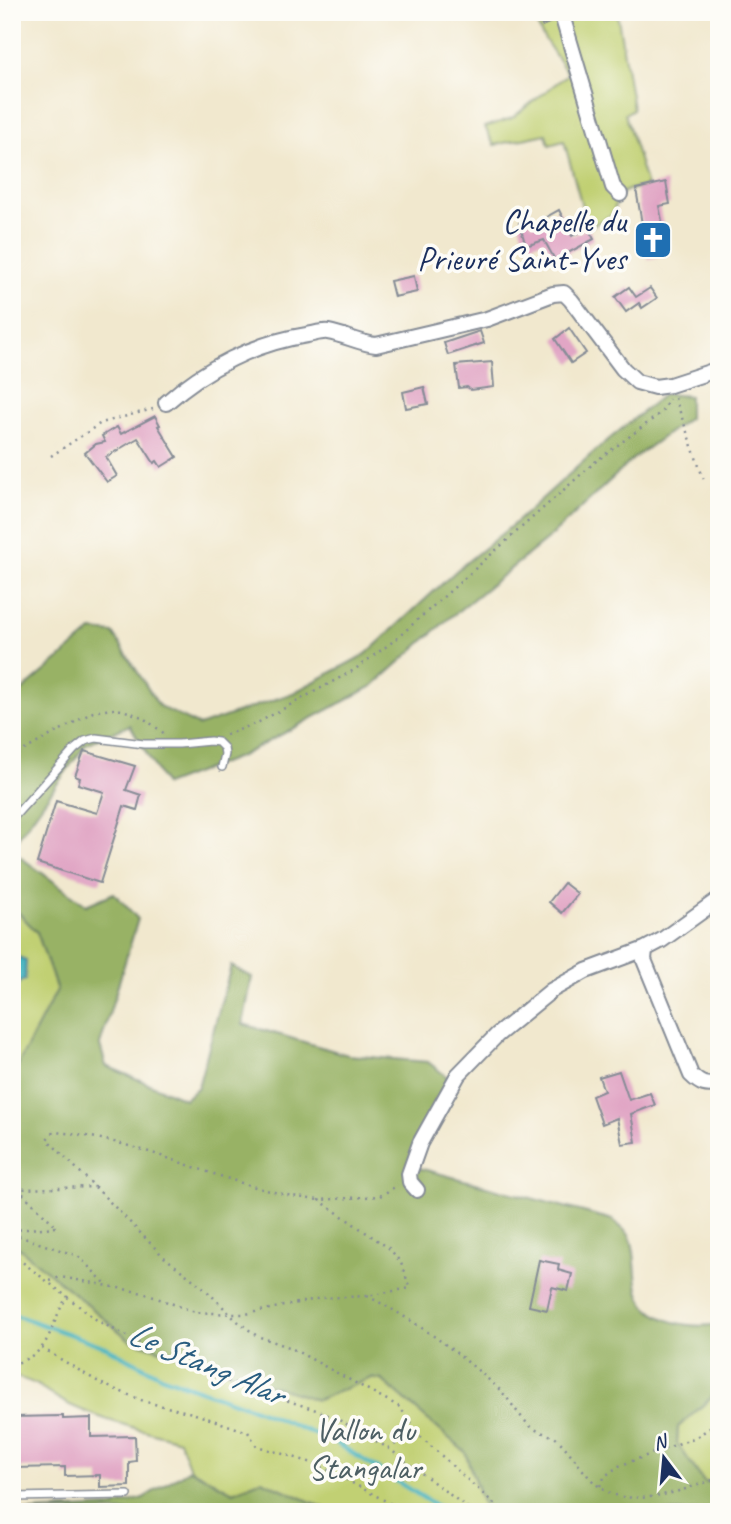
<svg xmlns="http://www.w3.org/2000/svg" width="731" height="1524" font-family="Caveat,sans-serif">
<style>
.green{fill:#c1d073;stroke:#6e8068;stroke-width:2}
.forest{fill:#98b265;stroke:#5a7062;stroke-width:2}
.water{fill:#43b2be;stroke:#2f708e;stroke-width:2}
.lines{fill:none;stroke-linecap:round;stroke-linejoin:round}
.stream{stroke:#43b2be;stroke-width:4.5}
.building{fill:#e1a6c5}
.lane-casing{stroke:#868c96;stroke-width:10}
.street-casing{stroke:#868c96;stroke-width:18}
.path{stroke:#868c96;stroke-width:2.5;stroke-dasharray:2 5;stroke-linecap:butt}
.lane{stroke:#fff;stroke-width:7}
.street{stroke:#fff;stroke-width:14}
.labels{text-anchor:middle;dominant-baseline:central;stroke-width:7;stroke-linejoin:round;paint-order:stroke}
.poi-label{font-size:33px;fill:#1b2f5e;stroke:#fdfcf7;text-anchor:end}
.park-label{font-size:33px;fill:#4d5f64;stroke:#fdfcf7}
.water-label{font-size:35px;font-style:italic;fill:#295d80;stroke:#fdfcf7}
</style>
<rect width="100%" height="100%" fill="#fdfcf7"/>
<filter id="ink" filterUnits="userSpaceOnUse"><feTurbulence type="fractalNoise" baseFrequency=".0143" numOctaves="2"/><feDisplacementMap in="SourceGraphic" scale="14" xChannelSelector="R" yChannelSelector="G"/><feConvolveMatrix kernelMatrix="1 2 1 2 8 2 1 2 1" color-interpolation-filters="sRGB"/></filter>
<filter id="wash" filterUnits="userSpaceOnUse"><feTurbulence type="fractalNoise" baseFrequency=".00686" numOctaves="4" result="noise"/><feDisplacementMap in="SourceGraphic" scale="28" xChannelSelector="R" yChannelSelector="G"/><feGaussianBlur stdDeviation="1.57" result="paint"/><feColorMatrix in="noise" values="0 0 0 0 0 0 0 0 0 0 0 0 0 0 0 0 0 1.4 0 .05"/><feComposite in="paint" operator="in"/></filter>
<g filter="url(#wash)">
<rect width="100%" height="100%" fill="#f1e8ce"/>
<path class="green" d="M531,12H617L633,109L625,114L647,186C622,191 619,189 613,214L588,228L564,141L549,145L546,134L494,145L485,127L512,118L568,74L542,35Z
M12,906L37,932L57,991L12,1076Z
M12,1242L130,1340L317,1400L371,1378L382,1380L465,1452L483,1505L492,1512H333L262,1480L233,1492L190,1469L179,1440C143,1430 104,1421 70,1405C48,1395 38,1380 12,1377Z
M719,1391V1485L704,1482L677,1444L678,1427Z"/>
<path class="forest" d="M664,394L689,396V418L634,458L550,537L447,620L373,686L241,756L165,785L130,725L86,744L12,846V699L92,631L113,633L159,706L199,726L293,693L366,654L457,570L515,523L596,450Z
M12,851L86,905L114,893L138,919L100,1045L106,1066L185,1099L198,1087L231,966L252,977L243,1024L348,1055L428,1062L450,1079L415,1167L613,1220C618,1225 625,1230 629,1235C637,1248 634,1278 639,1293C649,1323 693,1329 719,1324V1391L678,1427L677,1443L704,1482L719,1485V1512H492L483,1505L465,1452L382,1380L371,1378L317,1400L130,1340L12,1242V1076L57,990L37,932L12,906Z
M190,1469L233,1492L262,1480L333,1512H12L113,1507L143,1498Z"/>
<path class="water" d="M12,955L26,960L25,980L19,982L12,1001Z"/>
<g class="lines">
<path class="stream" d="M12,1314L106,1347L163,1377L260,1411L336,1443L446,1512"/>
</g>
<g id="blocks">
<path class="building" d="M535,12H550L554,21L542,26Z
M666,182L670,204L659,206L669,255L648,259L636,189Z
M559,210L572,236L588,228L594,239L555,260L544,240L526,246L519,223L530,219L532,225Z
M414,276L417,292L394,297L390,281Z
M629,287L636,297L650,288L657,298L642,308L639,303L626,312L615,297Z
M569,328L586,353L571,363L555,339Z
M480,331L484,343L448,355L444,343Z
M492,362L494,387L471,390L467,387L459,388L456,365Z
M424,387L428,404L406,408L403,392Z
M155,416L160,425L158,426L177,457L161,467L157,461L154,463L138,438L106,457L117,476L107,482L85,453L96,444L105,442L102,436L117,427L121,434Z
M84,751L135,766L126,790L141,795L137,810L124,806L100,883L37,863L56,801L97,813L104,792L78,784L80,778L75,776Z
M564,883L578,894L562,913L549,902Z
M619,1071L629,1100L650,1093L655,1105L631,1114L636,1142L622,1144L617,1118L602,1124L592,1096L604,1091L599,1077Z
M539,1260L559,1264L558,1270L572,1274L568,1291L552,1287L547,1310L529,1306Z
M63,1416V1419L91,1418V1437L135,1436L136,1461L129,1462V1486L100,1487V1475L65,1476V1467L12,1468V1417Z"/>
</g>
</g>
<g filter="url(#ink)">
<use href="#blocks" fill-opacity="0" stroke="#868c96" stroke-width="2"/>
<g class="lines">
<g class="lane-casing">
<path id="lane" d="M12,819L75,749L85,741L96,738L144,744H179L210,741L218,742L224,748L225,754L222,767
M12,1497L128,1495"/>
</g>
<g class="street-casing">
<path id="street" d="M561,12L613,187L620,194
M166,403C205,368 255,343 307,335C314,334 322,331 328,332C345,335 359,343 376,345L487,319L553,294L564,293L571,300L623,369L637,382L655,387L670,385L719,369
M719,899L662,940L645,949L644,960L691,1075C700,1084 706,1087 719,1083
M417,1190L410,1182L409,1174L420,1143L458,1075L497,1035L552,990L586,971L645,949"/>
</g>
<path class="path" d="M675,398L705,483
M51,456L101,423L153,409
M226,735L259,722L354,670L395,640L595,462L653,419L663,410L669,399
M12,757L93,712L111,709L123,710L142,717L165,734
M95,1187L164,1257L204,1288L236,1320L257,1336L289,1347L398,1406L411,1421L413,1435L421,1437L503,1512
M12,1230L57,1227L18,1189L95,1187L47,1139L53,1132C146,1138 227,1190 319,1200
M12,1234L78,1256L106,1284
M12,1254L98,1321L183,1366L319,1411L343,1422L388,1448L473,1512
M50,1281L60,1277L89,1282L143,1293L195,1312L231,1314H246L321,1298L367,1296L410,1288L401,1263L390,1249L319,1200L380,1196L398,1185
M367,1296C415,1320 457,1351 498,1388C510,1399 519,1418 533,1428C540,1433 550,1434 557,1439C578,1458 589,1489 619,1496C652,1503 688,1488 719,1478
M42,1348L102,1384L146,1402L192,1413L248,1432L257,1446L319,1465L406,1512
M12,1365C22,1361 35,1356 42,1347C53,1333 56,1312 68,1296
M388,1448L413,1435
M600,1486L605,1476L619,1466L696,1437L719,1422"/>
<use href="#lane" class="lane"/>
<use href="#street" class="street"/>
</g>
</g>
<defs>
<g id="church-square" transform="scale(2.0125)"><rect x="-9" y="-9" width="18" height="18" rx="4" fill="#1f6fb2" stroke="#fdfcf7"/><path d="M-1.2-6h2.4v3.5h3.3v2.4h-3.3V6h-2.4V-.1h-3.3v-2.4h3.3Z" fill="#fff"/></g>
</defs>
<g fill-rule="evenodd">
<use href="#church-square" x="653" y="240"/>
</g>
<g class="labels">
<g class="poi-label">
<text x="626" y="221">Chapelle du<tspan x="626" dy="38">Prieuré Saint-Yves</tspan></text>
</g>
<g class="park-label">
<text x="365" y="1430">Vallon du<tspan x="365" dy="38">Stangalar</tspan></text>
</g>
<g class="water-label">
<text transform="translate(206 1363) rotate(23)">Le Stang Alar</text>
</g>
</g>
<rect width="731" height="1524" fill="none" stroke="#fdfcf7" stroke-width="42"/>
<g transform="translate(664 1458) rotate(344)" stroke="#fdfcf7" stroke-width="5" paint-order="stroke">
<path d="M0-5L12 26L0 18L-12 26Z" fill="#1b2f5e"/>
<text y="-10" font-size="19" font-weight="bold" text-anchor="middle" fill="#1b2f5e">N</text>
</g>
</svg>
